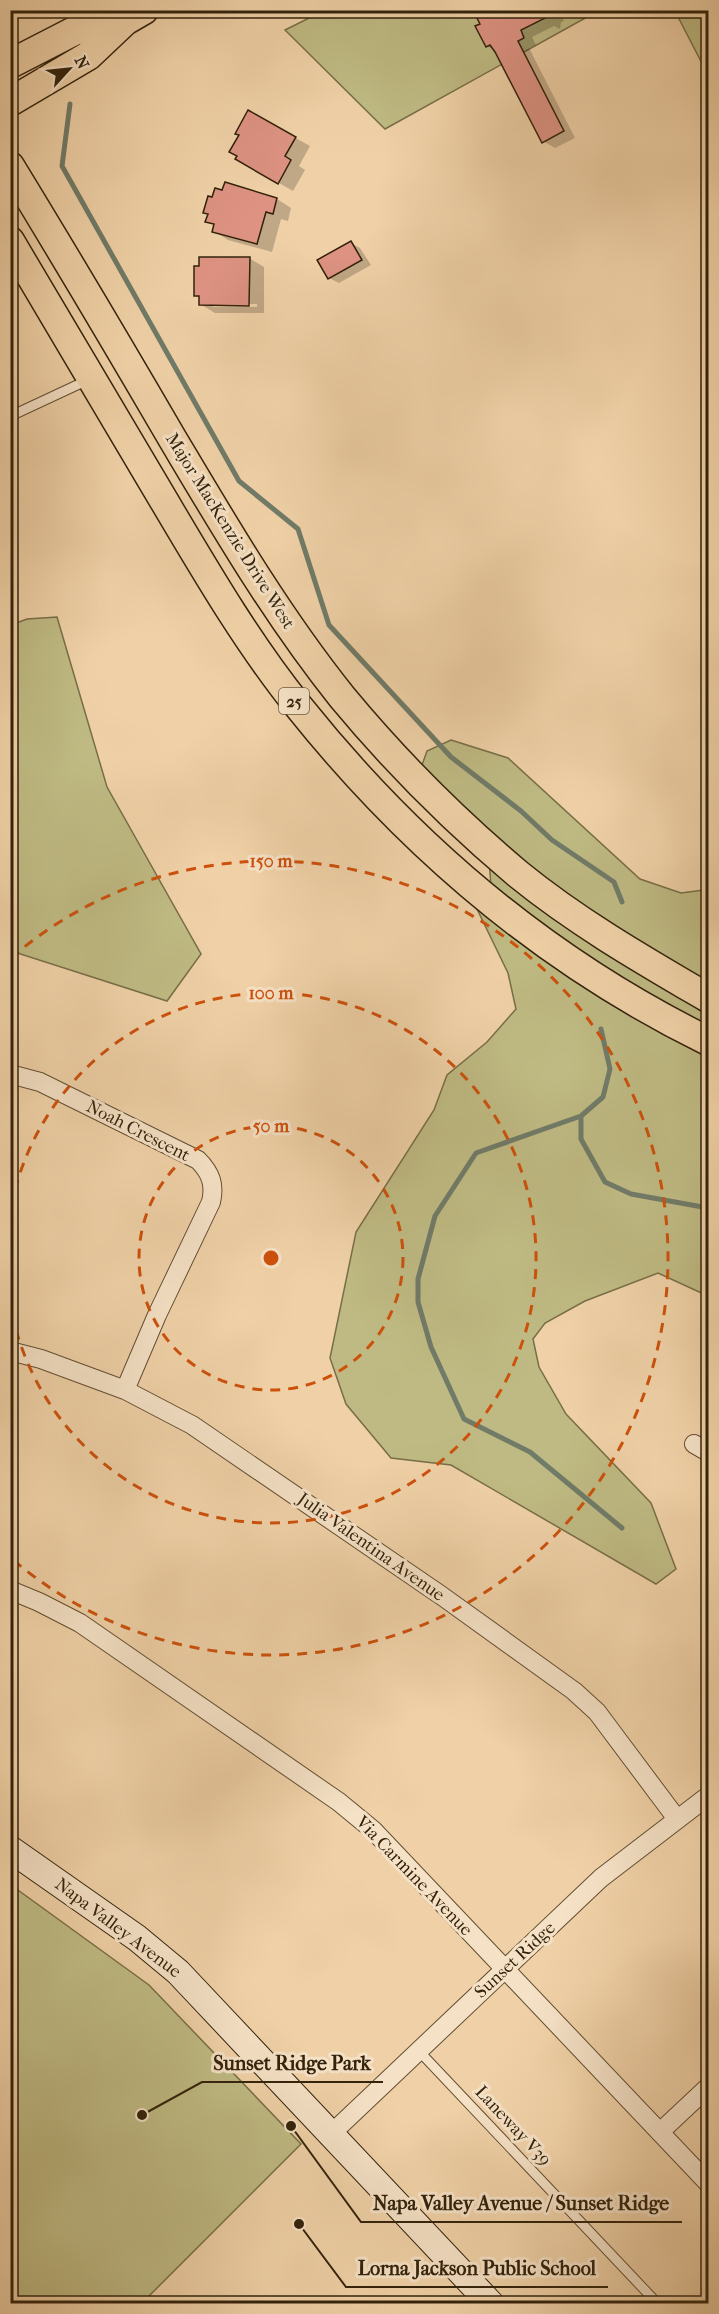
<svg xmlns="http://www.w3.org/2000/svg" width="719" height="2314" font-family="'IM FELL French Canon',serif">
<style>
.green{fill:#bfba83;stroke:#786e47;stroke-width:1.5}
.shadow{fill:#0003;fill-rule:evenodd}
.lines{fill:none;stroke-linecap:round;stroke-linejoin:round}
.stream{stroke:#707b68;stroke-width:5}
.building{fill:#dd9282;stroke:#32220b;stroke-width:1.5}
.lane-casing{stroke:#624e32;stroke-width:11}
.street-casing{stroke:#624e32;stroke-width:20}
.secondary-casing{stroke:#32220b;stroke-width:28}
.primary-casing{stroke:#32220b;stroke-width:31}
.lane{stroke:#f5e1c6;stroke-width:9}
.street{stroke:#f5e1c6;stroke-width:18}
.secondary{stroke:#f5e1c6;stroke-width:26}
.primary{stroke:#f0d1a7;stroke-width:28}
.ring{fill:none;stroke:#cd510c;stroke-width:3;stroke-dasharray:10 8}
.labels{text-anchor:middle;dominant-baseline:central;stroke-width:6;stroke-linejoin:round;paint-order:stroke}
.shield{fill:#f5e1c6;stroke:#6c5b43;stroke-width:1.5}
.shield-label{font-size:16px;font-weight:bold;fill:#32220b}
.street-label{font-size:18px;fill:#32220b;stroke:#f5e1c6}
.centre{fill:#cd510c;stroke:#f5e1c6;stroke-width:3}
.ring-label{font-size:18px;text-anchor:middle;font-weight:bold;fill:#cd510c;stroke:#f5e1c6;stroke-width:6;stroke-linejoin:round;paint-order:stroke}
.leader{fill:none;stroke:#32220b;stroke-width:2}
.callout-dot{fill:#32220b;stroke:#f5e1c6;stroke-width:2}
.callout-label{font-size:20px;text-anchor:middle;font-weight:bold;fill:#32220b;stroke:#f5e1c6;stroke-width:6;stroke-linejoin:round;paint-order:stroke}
</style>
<rect width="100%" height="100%" fill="#f0d1a7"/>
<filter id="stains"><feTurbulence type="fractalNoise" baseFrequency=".00333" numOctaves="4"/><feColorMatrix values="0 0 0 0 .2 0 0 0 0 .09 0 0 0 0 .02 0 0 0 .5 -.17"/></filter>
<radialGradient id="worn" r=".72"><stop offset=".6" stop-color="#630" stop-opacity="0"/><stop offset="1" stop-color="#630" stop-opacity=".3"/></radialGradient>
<path class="green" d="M323,11H598L385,129L285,30Z
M675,11H708V75Z
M57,617L107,787L201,954L167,1001L11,951V625L27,619Z
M451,740L508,758L640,879L681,893L704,890L708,888V1296L658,1273L585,1301L545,1323L533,1339L539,1367L566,1414L651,1503L676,1569L656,1584L451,1465L391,1458L346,1404L330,1358L356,1232L434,1110L447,1075L487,1042L516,1009L508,973L477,909L491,887L489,858L469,815L422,765L427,751Z
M11,1885L149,1985L301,2144L142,2303H11Z"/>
<path class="shadow" d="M558,10L564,21L561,22L560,29L554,26L532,37L536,45L529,48L575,138L555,148L543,141L496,51L487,46L482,24L489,13L496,17Z
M249,112L310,146L299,166L305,170L293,191L237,159Z
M226,184L277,199L291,208L288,221L281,219L272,252L228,240L214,231L215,226L207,221L213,199L223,192Z
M351,243L360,248L371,265L339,283L329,278Z
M249,258L264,267V313H215L200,304L201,299L195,295ZM208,304H257V307H214Z
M10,2076L16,2080V2086L11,2089Z"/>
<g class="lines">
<path class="stream" d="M70,104L62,166L239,481L298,529L329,625L451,757L521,811L552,840L614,882L622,902
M601,1029L610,1069L603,1097L581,1116L476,1153L435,1216L418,1279V1302L431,1347L464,1419L530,1452L622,1528
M581,1116V1139L605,1182L631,1194L708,1208"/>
</g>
<path class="building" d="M506,10H561L521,30L524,38L518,41L564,131L542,143L495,52L490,45L486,47L475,26L480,24L477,18L489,12L493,17Z
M248,110L296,137L285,156L291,160L278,184L235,159L237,156L229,152L239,135L235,134Z
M225,182L277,198L273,214L266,212L257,244L212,232L214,224L205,222L208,214L203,213L208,196L212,197L215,188L222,190Z
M351,241L362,260L328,279L317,260Z
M199,257H250L249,306L199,305V296H194V266H199Z"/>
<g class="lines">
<g class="lane-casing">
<path id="lane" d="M10,413L15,414L90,379
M418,2050L658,2304"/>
</g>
<g class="street-casing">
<path id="street" d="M10,1074L40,1082L198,1160C211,1173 215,1185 211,1202L157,1315L125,1390
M10,1351L41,1359L125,1390L192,1425L442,1596L574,1691L597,1712L677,1819
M694,1444L708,1452
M10,1590L39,1602L80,1623L339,1802L373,1830L708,2183
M660,2132L708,2087
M331,2134L601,1878L708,1796"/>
</g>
<g class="secondary-casing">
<path id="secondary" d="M10,1849L137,1938L178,1972L491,2304"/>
</g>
<g class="primary-casing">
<path id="primary" d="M10,64L80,28L125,21
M10,102L88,56L125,21L144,10
M10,166C65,256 119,347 172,438C225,527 277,616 342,697C395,761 455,821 518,874C577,922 643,960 708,998
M10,241C59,324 108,406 157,489C201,563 245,640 299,707C411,847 547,962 708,1041"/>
</g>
<use href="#lane" class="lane"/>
<use href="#street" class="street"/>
<use href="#secondary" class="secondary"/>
<use href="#primary" class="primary"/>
</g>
<g class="ring">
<circle cx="271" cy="1258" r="132"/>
<path d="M11 1207A265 265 0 1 1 11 1309"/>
<path d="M11 958A397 397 0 1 1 11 1558"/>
</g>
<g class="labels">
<rect class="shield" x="279" y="688" width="30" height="26" rx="4.5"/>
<g class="shield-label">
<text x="294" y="701">25</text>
</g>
<g class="street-label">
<text transform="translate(230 531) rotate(58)">Major MacKenzie Drive West</text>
<text transform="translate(138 1131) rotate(27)">Noah Crescent</text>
<text transform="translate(371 1547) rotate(35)">Julia Valentina Avenue</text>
<text transform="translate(414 1876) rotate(46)">Via Carmine Avenue</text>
<text transform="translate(118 1928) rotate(37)">Napa Valley Avenue</text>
<text transform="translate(515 1960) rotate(-43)">Sunset Ridge</text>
<text transform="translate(513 2126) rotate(47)">Laneway V39</text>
</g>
</g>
<circle cx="271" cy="1258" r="9" class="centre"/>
<g class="ring-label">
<text x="271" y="867">150 m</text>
<text x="271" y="999">100 m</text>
<text x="271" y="1132">50 m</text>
</g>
<path class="leader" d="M142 2115L202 2082H383M291 2126L361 2222H682M299 2224L346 2287H608"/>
<g class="callout-dot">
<circle cx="142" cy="2115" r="6"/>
<circle cx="291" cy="2126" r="6"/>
<circle cx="299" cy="2224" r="6"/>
</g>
<g class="callout-label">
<text x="292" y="2070">Sunset Ridge Park</text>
<text x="521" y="2210">Napa Valley Avenue / Sunset Ridge</text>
<text x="477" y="2275">Lorna Jackson Public School</text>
</g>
<rect width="719" height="2314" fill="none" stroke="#f0d1a7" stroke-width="36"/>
<rect x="12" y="12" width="695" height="2290" fill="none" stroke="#32220b" stroke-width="3"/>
<rect x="18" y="18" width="683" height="2278" fill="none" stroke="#32220b" stroke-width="1.5"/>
<g transform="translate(69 69) rotate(63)" stroke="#f5e1c6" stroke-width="4.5" paint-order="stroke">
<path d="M0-4.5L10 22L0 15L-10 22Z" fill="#32220b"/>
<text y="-9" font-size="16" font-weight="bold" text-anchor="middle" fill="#32220b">N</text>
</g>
<rect width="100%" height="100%" filter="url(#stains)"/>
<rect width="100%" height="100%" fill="url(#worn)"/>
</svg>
